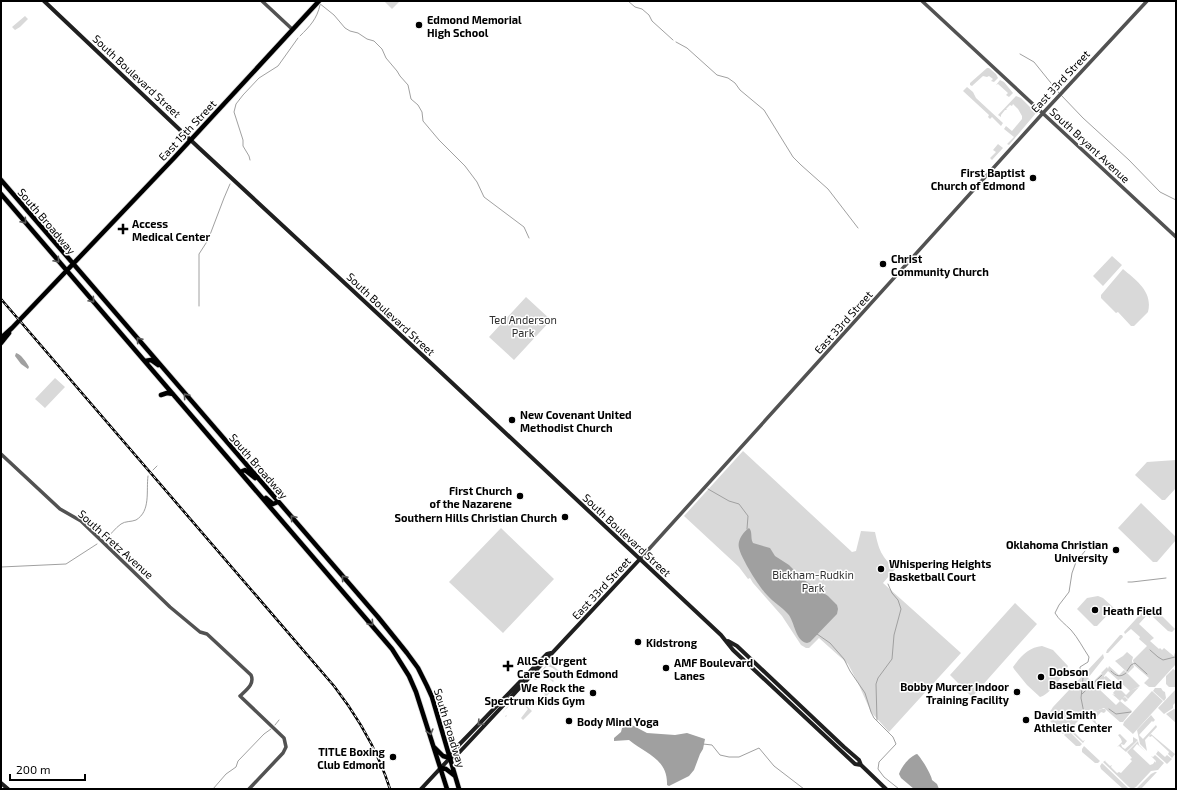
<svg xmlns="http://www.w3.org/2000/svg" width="1177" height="790" font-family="'Exo 2',sans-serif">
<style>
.green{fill:#d9d9d9}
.water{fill:#a0a0a0}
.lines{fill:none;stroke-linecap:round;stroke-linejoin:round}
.stream{stroke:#a0a0a0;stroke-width:1}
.primary-casing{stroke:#dbdbdb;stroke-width:6}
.tertiary{stroke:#525252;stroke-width:3.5}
.secondary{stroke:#1f1f1f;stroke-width:4}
.primary{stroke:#000;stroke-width:4.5}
.rail-casing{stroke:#000;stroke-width:2.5}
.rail{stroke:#fff;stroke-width:1;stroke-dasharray:3;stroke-linecap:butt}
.oneway{stroke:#595959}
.oneway2{stroke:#626262}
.poi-dot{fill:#000;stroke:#fff;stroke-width:1.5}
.labels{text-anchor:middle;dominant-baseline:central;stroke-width:3;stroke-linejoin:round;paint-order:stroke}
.poi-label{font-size:11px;font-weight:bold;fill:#000;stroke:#fff;text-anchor:start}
.street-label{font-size:11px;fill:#000;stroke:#fff}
.park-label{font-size:11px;fill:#303030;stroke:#fff}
</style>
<rect width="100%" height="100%" fill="#fff"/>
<path class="green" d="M384,1H400L392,9Z
M25,16L28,19L20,27L15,30L12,27Z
M987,68H989L996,74L998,78L994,82L991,81L993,79L989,76L987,77L983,76L972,86L970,85V83Z
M1000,80L1004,82L1013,93L1009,97L1006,95L1008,93L998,84L996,85Z
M967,87L973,92L976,98L1003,123L1001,126L992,117L990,119L988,117L989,115L963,91Z
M1016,96L1021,98L1036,113L1009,145L1007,144L1014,137L1004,129L1006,126L1012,131L1022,119V116L1018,109L1013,104L1012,106L1010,105L1006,109L1007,110H1005L1001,115V117L998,115Z
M998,144L1003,148L992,160L990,158L996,152L993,150Z
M1112,256L1122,265L1103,286L1093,276Z
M1123,269C1137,281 1153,292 1148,312L1134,326H1131L1118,312L1116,313L1101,298V295Z
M526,297L551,320L514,360L489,337Z
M55,378L65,387L45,408L35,399Z
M743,451L852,552L856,551L861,531L875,532C879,550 881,556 895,569L883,583L961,653L889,732L871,712L858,683L848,664L819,638L809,648H806L801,645L782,616L753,583L750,578L748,579L739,567L684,516Z
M1176,460V488L1165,500H1162L1135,475L1147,462Z
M1141,503L1176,537V540L1157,562H1153L1118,528Z
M501,528L554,579L503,633L449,582Z
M1098,596L1103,598L1114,608L1097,626H1094L1077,609L1087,598Z
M1015,603L1037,624L972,697L950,675Z
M1147,607L1150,612V618L1147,615L1139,624L1154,638L1150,641L1159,649L1160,648L1162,650L1164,648L1176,658V664L1155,687H1149L1144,683L1149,678L1134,665L1133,660L1147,646L1139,639L1140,637L1131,629L1125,634L1124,632Z
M1157,611L1175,629L1172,632L1168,631L1153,617Z
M1120,635H1122L1123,637L1108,653H1106L1107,650Z
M1042,646L1053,650L1068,666C1064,675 1048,696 1040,697L1027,685L1014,669L1013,667C1020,657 1029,647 1042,646Z
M1127,652L1133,657L1132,661L1134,667L1128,673L1115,661L1123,656Z
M1103,654L1104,658L1088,678L1093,682L1101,674L1104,676V685L1100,690L1116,705L1120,701L1112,694L1115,695L1113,693L1117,688L1123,694L1117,688L1118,687L1126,695L1123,698L1125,697L1128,700L1125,702L1122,699L1120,701L1132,711L1123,722H1120L1104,708L1080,717L1050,719L1049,721L1048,715L1053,707Z
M549,662L567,678H566L565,679C559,675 555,667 547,666L543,670L554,681L553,682L541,672L536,677L537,680H535L534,679Z
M1109,666L1119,675L1124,670L1140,686L1130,691L1139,687L1128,699L1125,696L1130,691L1108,671L1104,676L1101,673L1107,667L1108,669Z
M1173,669L1176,671V687H1169L1166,684V676Z
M1106,676L1114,683L1113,684L1109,681L1112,684L1108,688L1105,685L1104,677Z
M1155,688H1161L1163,691L1165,692L1166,698L1164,701L1153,691Z
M553,689L538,706L535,704V701H538L545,695L544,693L550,691Z
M1176,689V702L1173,705V708L1164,714L1158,708Z
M1152,691L1163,701L1133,734L1123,725L1124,722Z
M517,698L519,699L532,711L523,720L521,718L528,709L519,700C512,701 505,708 503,714L505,716L507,715L506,717L503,714L504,711Z
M1102,709H1105L1106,711L1104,713L1101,712L1095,719L1096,723L1100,724L1097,728L1098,726L1089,718L1082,720L1081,718L1075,724L1076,726L1075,725L1072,727L1074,729L1073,731L1083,741L1085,740L1083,743L1070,731L1067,730L1063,734L1050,721L1051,720L1079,718Z
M1174,709L1176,710V723L1166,714Z
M1151,715L1155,720L1153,722L1152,721L1139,735L1143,739L1156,725L1157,727L1145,740L1147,751L1140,744L1137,730Z
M1068,731L1070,732L1082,744L1080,746H1076L1064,735Z
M1120,734L1127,741L1124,745L1121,744L1122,747L1125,749L1133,742V737L1138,740L1126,752L1119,746L1117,747L1122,742L1121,739L1118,735Z
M1151,734L1175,754L1172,758L1168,754L1169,752L1152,736L1150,737L1149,736Z
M1138,741L1139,745L1146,752L1137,744L1133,749L1150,765L1153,764L1155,761L1156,763V761L1151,756L1153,757L1155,755L1164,763L1158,770L1151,771L1136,787L1132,789L1129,787L1103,762L1106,760L1105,761L1110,766L1112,765L1111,767L1117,773L1119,772L1121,773L1132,761L1130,759L1132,758L1127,752Z
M1084,746L1100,761L1098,763H1095L1082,752V749Z
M1156,749L1165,757L1167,755L1172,759L1167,764L1156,754L1158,751Z
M1102,763L1129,789H1123L1101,769L1100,766Z
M1155,772H1157L1141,789H1136L1151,774Z"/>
<path class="water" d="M16,353C21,354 27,363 29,367L28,369L21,364L15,356Z
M749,528C753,532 750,538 753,543L770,548L775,556L789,565L804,580L828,596L837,605L838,609L837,614L810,642L807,643C795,641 795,622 788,614C782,607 773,602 767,595C759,587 741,558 739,548C737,541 743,532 749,528Z
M630,724L647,733L675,735L687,733L705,739L703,749L700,754L694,770L689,776L669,786L667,785C668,759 646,754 629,740L614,741V738L621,732L622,728Z
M917,754C921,757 932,776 932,780L937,784L939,789H914L901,778L899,774C901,767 910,756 917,754Z"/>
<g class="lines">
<path class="stream" d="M628,1L635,7L642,9L649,15L652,21L673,40
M319,3L334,15L345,28L350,31L358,33L367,39L374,41L382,49L386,58L397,71L400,76L408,85L411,99L418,105L422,112L423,121L439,140L465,166L477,182L484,197L524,227L529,238
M300,36C310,26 317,19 320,5
M676,42L687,48L717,75L728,78L735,83L740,90L764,110L793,157L801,165L828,189L858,228
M1020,54L1034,62L1059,93
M1061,95L1083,118L1129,160L1160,192L1176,200
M250,160L249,156L243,146V140L234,112L236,104L243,95L259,78L278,66L298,38
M199,306V254L208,240L224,198L230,184
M153,470L157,466
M708,489L729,501L739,504L748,516L747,529
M105,539C111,535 115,528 121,524C125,521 131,522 136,520C151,511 146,491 148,476
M1,567L66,564L97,544
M1128,582H1132L1166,578
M817,634L830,643L844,659L850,671L865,693L871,712L874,718L893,737L896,744L879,762L878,769L884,777L899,789
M1150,650L1158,657L1163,660L1175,657
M1175,656L1176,649
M1080,671V667L1088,662L1089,657C1083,648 1078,638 1071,630C1065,624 1059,620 1055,613L1059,605L1069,592L1072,573L1076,562L1085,551
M1111,671C1116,676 1120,678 1126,673
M1127,671L1131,665L1135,663L1147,674
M1083,678L1081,698L1084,713
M1082,694L1102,675
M1109,709L1116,714L1131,712
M877,720L876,684L878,678L892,659L894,635L901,609L898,600L892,593L888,584
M275,725L279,720
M703,744L712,745L720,755L729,757H739L759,748L774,766L804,789
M213,789L226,774L236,767L238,761L264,734L271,729"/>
<g class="primary-casing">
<path id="primary" d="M1,180L378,617L407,653L418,668L427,686L432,697L459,789
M1,194L392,649L409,676L416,692L447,789
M1,338L12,328L174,158L319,1
M1,343L9,333
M145,361L151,360L158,365
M161,395L167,393L173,394
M240,472L245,470L255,478
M266,498L273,504L278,502
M434,747L443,756L450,758
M441,768L446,769L455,776"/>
</g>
<path class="tertiary" d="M262,1L292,29
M922,1L1176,237
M1,454L60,509L81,521L170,607L200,632L207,634L251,675C255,684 246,690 240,696L284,738L286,747L283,753L249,789
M640,559L1043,113L1147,1"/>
<path class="secondary" d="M44,1L198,147L433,365L721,635L733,650L855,764L861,765
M728,641L737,646L844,747L859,760L861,765L886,789
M450,758L455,757L640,559
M1,783L8,789
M421,789L450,758L453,751L547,654L551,653"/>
<use href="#primary" class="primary"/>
<g class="rail-casing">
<path id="rail" d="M1,299L334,686C358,717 378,751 390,789"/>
</g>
<use href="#rail" class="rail"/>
</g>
<defs><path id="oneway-chevron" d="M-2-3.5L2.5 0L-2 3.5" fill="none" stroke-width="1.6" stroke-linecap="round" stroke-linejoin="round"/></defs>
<g class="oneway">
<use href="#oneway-chevron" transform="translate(24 221) rotate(49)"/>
<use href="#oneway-chevron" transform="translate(57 260) rotate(49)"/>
<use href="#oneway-chevron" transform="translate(92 300) rotate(49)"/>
<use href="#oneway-chevron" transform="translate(139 340) rotate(-131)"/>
<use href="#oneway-chevron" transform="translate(186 396) rotate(-131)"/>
<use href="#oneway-chevron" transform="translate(293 518) rotate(-131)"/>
<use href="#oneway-chevron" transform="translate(344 578) rotate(-131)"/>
<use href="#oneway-chevron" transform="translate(371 623) rotate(49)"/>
<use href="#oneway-chevron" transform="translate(430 732) rotate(74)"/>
</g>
<use class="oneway2" href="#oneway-chevron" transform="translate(480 723) rotate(134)"/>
<g class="poi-dot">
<circle cx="419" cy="25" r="4"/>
<circle cx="1033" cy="178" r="4"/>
<path d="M121 223h4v4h4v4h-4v4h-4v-4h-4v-4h4z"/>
<circle cx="883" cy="264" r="4"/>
<circle cx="512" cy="420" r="4"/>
<circle cx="520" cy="496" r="4"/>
<circle cx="565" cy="517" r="4"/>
<circle cx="1116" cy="550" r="4"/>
<circle cx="881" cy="569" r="4"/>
<circle cx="1095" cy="610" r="4"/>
<circle cx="638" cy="642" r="4"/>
<path d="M506 660h4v4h4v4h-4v4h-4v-4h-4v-4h4z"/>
<circle cx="666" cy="668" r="4"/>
<circle cx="1041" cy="677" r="4"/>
<circle cx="1017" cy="692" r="4"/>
<circle cx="593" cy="693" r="4"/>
<circle cx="1026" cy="720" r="4"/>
<circle cx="569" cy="721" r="4"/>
<circle cx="393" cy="757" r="4"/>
</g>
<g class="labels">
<g class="poi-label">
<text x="427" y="19">Edmond Memorial<tspan x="427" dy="13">High School</tspan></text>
<text x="1025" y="172" text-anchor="end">First Baptist<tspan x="1025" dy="13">Church of Edmond</tspan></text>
<text x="132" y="223">Access<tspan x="132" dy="13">Medical Center</tspan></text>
<text x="891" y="258">Christ<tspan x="891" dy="13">Community Church</tspan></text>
<text x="520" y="414">New Covenant United<tspan x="520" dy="13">Methodist Church</tspan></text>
<text x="512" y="490" text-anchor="end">First Church<tspan x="512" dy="13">of the Nazarene</tspan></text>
<text x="557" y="517" text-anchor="end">Southern Hills Christian Church</text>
<text x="1108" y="544" text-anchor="end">Oklahoma Christian<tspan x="1108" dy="13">University</tspan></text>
<text x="889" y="563">Whispering Heights<tspan x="889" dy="13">Basketball Court</tspan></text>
<text x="1103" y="610">Heath Field</text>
<text x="646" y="642">Kidstrong</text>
<text x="517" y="660">AllSet Urgent<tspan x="517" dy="13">Care South Edmond</tspan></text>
<text x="674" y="662">AMF Boulevard<tspan x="674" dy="13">Lanes</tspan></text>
<text x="1049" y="671">Dobson<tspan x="1049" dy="13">Baseball Field</tspan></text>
<text x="1009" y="686" text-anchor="end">Bobby Murcer Indoor<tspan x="1009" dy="13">Training Facility</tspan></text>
<text x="585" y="687" text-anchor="end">We Rock the<tspan x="585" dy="13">Spectrum Kids Gym</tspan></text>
<text x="1034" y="714">David Smith<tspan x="1034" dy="13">Athletic Center</tspan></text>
<text x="577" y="721">Body Mind Yoga</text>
<text x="385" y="751" text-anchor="end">TITLE Boxing<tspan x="385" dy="13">Club Edmond</tspan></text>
</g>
<g class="street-label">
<text transform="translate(137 76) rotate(43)">South Boulevard Street</text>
<text transform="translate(1060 81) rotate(-47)">East 33rd Street</text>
<text transform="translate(187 130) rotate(-47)">East 15th Street</text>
<text transform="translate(1090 145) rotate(43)">South Bryant Avenue</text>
<text transform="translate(47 221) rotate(50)">South Broadway</text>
<text transform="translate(391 314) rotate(43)">South Boulevard Street</text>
<text transform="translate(843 322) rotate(-48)">East 33rd Street</text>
<text transform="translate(259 466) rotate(49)">South Broadway</text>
<text transform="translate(627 535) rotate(43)">South Boulevard Street</text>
<text transform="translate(116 544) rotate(42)">South Fretz Avenue</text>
<text transform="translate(601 588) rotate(-47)">East 33rd Street</text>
<text transform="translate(450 728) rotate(73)">South Broadway</text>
</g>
<g class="park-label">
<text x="523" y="319">Ted Anderson<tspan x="523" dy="13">Park</tspan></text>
<text x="813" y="574">Bickham-Rudkin<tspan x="813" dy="13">Park</tspan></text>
</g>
</g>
<rect width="1177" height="790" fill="none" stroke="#000000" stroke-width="4"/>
<path d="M10 774v6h75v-6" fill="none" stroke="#000000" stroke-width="2"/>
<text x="16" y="774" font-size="12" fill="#000000" stroke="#ffffff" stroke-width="3" paint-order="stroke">200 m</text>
</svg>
